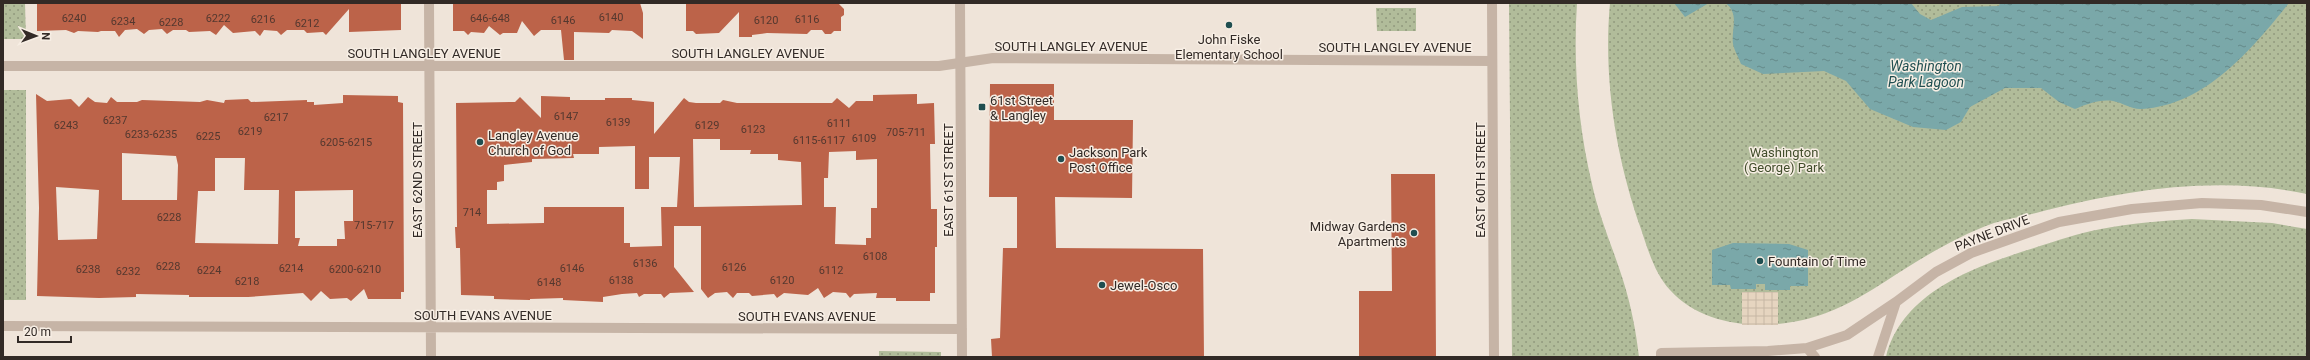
<svg xmlns="http://www.w3.org/2000/svg" width="2310" height="360" font-family="Roboto,sans-serif">
<style>
.grass{fill:url(#grass-dots)}
.plaza{fill:url(#plaza-grid)}
.water{fill:url(#water-ripples)}
.building{fill:#bc6349;fill-rule:evenodd}
.lines{fill:none;stroke-linecap:round;stroke-linejoin:round}
.minor{stroke:#c6b4a6;stroke-width:10}
.poi-dot{fill:#1f4e50;stroke:#f7eee4;stroke-width:1.5}
.labels{text-anchor:middle;dominant-baseline:central;stroke-width:3;stroke-linejoin:round;paint-order:stroke}
.number-label{font-size:11px;fill:#54382f}
.poi-label{font-size:13px;fill:#322a26;stroke:#f7eee4;text-anchor:start}
.street-label{font-size:13px;fill:#322a26;stroke:#f7eee4}
.park-label{font-size:13px;fill:#424e2c;stroke:#f7eee4}
.water-label{font-size:14px;font-style:italic;fill:#1f4e50;stroke:#f7eee4}
</style>
<defs>
<pattern id="grass-dots" width="8" height="8" patternUnits="userSpaceOnUse"><rect width="8" height="8" fill="#b1bc9a"/><path d="M2 2h.1M6 6h.1" fill="none" stroke="#91997d" stroke-width="1.8" stroke-linecap="round"/></pattern>
<pattern id="plaza-grid" width="8" height="8" patternUnits="userSpaceOnUse"><rect width="8" height="8" fill="#e6d5c0"/><path d="M0 4h8M4 0v8" fill="none" stroke="#c6b7a5"/></pattern>
<pattern id="water-ripples" width="26" height="14" patternUnits="userSpaceOnUse"><rect width="26" height="14" fill="#7aa8a9"/><path d="M2 4q2-2 4 0t4 0M15 11q2-2 4 0t4 0" fill="none" stroke="#658989"/></pattern>
</defs>
<rect width="100%" height="100%" fill="#efe4d9"/>
<path class="grass" d="M3,3H25L26,39H3Z
M1509,3H1577C1573,64 1578,125 1592,184C1599,217 1613,248 1623,280C1631,305 1636,331 1639,357H1512Z
M1610,3H2307V194C2217,175 2124,190 2036,213C2022,216 2008,219 1994,223C1955,237 1920,259 1886,281C1867,293 1848,305 1826,313C1778,331 1708,332 1670,290C1655,274 1648,250 1641,229C1616,158 1603,79 1610,3Z
M1376,8H1416V31H1377Z
M3,90H26V300H3Z
M2192,219L2272,223L2307,229V357H1886C1902,291 1977,266 2034,248C2056,241 2078,233 2101,229C2131,223 2162,221 2192,219Z
M879,351L941,352V357H879Z"/>
<path class="plaza" d="M1742,292H1778V325H1742Z"/>
<path class="water" d="M1674,3H1709L1685,17Z
M1725,3H1911L1920,14L1931,20L1962,7L1999,6L2000,3H2289C2252,49 2206,105 2142,109C2132,110 2124,103 2113,101C2100,99 2087,104 2075,109L2059,102L2041,88H2005L1970,107L1961,122L1946,130L1913,127L1870,109L1846,81L1824,71L1763,74L1741,64C1739,58 1734,50 1733,44C1731,29 1740,13 1725,3Z
M1733,243L1789,244L1808,250V286H1790V290H1765V284H1756V289H1731L1730,285H1712V250Z"/>
<path class="building" d="M37,3H401V30L349,32V9L326,35L323,32L307,33L304,30H287L281,35L277,31L264,30L260,36L255,31L233,33L224,25L216,35L210,31L189,32L186,30H173L167,34L162,29L149,30L144,34L137,29L125,30L119,37L115,31H101L98,32L78,31L74,33L66,30L37,31Z
M453,3H640L643,13V39L632,31L612,30L609,33L574,32V60H564L561,30H541L534,36L522,21L517,33H503L500,35L489,26L484,33L471,32L468,35L464,31H453Z
M686,3H838L844,9V15L841,17V31H834L831,34H825L822,30H811L807,34L767,33L752,35V37H739V12L719,33L696,34L693,31H686Z
M990,84H1054V120H1133L1132,198L1055,197L1056,248L1203,249L1204,357H992L991,339L1000,338L1003,248H1017V197H989Z
M36,94L47,101L71,99L79,107L88,97L95,102L107,103L111,97L117,102H137L142,100L200,102L207,100L224,103L225,100L248,99L251,102L307,100V102H314V105L343,103V95L398,96V102L403,103L404,292H401V299H368L364,289L351,301L347,298L330,299L321,291L311,301L303,293L248,297H189V295L136,294V297L99,298L37,296L39,208ZM122,153L176,156L178,165L177,200H122ZM215,158H245L244,190H279L278,244L195,243L198,191H215ZM56,187L99,190L97,239L58,240ZM353,190V221H344L345,239H337V246H298L300,238H295V191Z
M917,94V104L934,103L935,144H930L931,209H937V247H935V293H930V301H896V298H876L877,293L854,294L850,298L846,293L833,292L824,298L818,288L808,295L784,293L777,298L774,294L752,296L749,293H737L733,298L727,292L715,293L708,298L701,289V226H674V267L694,292L670,293L664,298L661,294H644L639,297L637,293L622,294L603,297V302L563,300V298L530,299V300L494,299V296L461,295L460,248H456L455,227H457L456,103L515,102L520,97L541,118V96L570,97V100H605V98H632V100L654,102V134L684,98L689,102L696,103H720L723,100L737,103H832L837,98L849,108L856,101H873V95ZM693,139H720V150H751L750,154H778V160L801,162L802,205L694,207ZM635,146V189H649V157H680L677,207H661L662,246L630,247V243H624V207H544V223L487,224V190H497V182L504,181V165L532,162V159L574,158L573,154H599V147ZM856,151V160L877,159V208H871V238H866V245L835,244L836,207H824V178H828L829,152Z
M1391,174H1435L1436,357H1359V291H1392Z"/>
<g class="lines">
<path class="minor" d="M429,3L431,357
M960,3L962,357
M1492,3L1494,357
M3,66H939L993,58L1492,61
M3,326L962,329
M1807,348L1815,357
M1661,357V353L1768,351L1807,348L1847,335L1896,302L1936,272L1971,253L2059,222L2132,209L2202,203L2261,205L2307,212
M1878,357L1896,302"/>
</g>
<g class="poi-dot">
<circle cx="1229" cy="25" r="4"/>
<rect x="978" y="103" width="8" height="8" rx="2"/>
<circle cx="480" cy="142" r="4"/>
<circle cx="1061" cy="159" r="4"/>
<circle cx="1414" cy="233" r="4"/>
<circle cx="1760" cy="261" r="4"/>
<circle cx="1102" cy="285" r="4"/>
</g>
<g class="labels">
<g class="number-label">
<text x="611" y="17">6140</text>
<text x="74" y="18">6240</text>
<text x="218" y="18">6222</text>
<text x="490" y="18">646-648</text>
<text x="263" y="19">6216</text>
<text x="807" y="19">6116</text>
<text x="563" y="20">6146</text>
<text x="766" y="20">6120</text>
<text x="123" y="21">6234</text>
<text x="171" y="22">6228</text>
<text x="307" y="23">6212</text>
<text x="566" y="116">6147</text>
<text x="276" y="117">6217</text>
<text x="115" y="120">6237</text>
<text x="618" y="122">6139</text>
<text x="839" y="123">6111</text>
<text x="66" y="125">6243</text>
<text x="707" y="125">6129</text>
<text x="753" y="129">6123</text>
<text x="250" y="131">6219</text>
<text x="906" y="132">705-711</text>
<text x="151" y="134">6233-6235</text>
<text x="208" y="136">6225</text>
<text x="864" y="138">6109</text>
<text x="819" y="140">6115-6117</text>
<text x="346" y="142">6205-6215</text>
<text x="472" y="212">714</text>
<text x="169" y="217">6228</text>
<text x="374" y="225">715-717</text>
<text x="875" y="256">6108</text>
<text x="645" y="263">6136</text>
<text x="168" y="266">6228</text>
<text x="734" y="267">6126</text>
<text x="291" y="268">6214</text>
<text x="572" y="268">6146</text>
<text x="88" y="269">6238</text>
<text x="355" y="269">6200-6210</text>
<text x="209" y="270">6224</text>
<text x="831" y="270">6112</text>
<text x="128" y="271">6232</text>
<text x="621" y="280">6138</text>
<text x="782" y="280">6120</text>
<text x="247" y="281">6218</text>
<text x="549" y="282">6148</text>
</g>
<g class="poi-label">
<text x="1229" y="39" text-anchor="middle">John Fiske<tspan x="1229" dy="15">Elementary School</tspan></text>
<text x="990" y="100">61st Street<tspan x="990" dy="15">&amp; Langley</tspan></text>
<text x="488" y="135">Langley Avenue<tspan x="488" dy="15">Church of God</tspan></text>
<text x="1069" y="152">Jackson Park<tspan x="1069" dy="15">Post Office</tspan></text>
<text x="1406" y="226" text-anchor="end">Midway Gardens<tspan x="1406" dy="15">Apartments</tspan></text>
<text x="1768" y="261">Fountain of Time</text>
<text x="1110" y="285">Jewel-Osco</text>
</g>
<g class="street-label">
<text x="1071" y="46">SOUTH LANGLEY AVENUE</text>
<text x="1395" y="47">SOUTH LANGLEY AVENUE</text>
<text x="424" y="53">SOUTH LANGLEY AVENUE</text>
<text x="748" y="53">SOUTH LANGLEY AVENUE</text>
<text transform="translate(417 180) rotate(-90)">EAST 62ND STREET</text>
<text transform="translate(948 180) rotate(-90)">EAST 61ST STREET</text>
<text transform="translate(1480 180) rotate(-90)">EAST 60TH STREET</text>
<text transform="translate(1992 233) rotate(-21)">PAYNE DRIVE</text>
<text x="483" y="315">SOUTH EVANS AVENUE</text>
<text x="807" y="316">SOUTH EVANS AVENUE</text>
</g>
<g class="park-label">
<text x="1784" y="152">Washington<tspan x="1784" dy="15">(George) Park</tspan></text>
</g>
<g class="water-label">
<text x="1926" y="66">Washington<tspan x="1926" dy="16">Park Lagoon</tspan></text>
</g>
</g>
<rect width="2310" height="360" fill="none" stroke="#322a26" stroke-width="8"/>
<g transform="translate(36 36) rotate(91)" stroke="#f7eee4" stroke-width="3" paint-order="stroke">
<path d="M0-3L7 15L0 10L-7 15Z" fill="#322a26"/>
<text y="-6" font-size="11" font-weight="bold" text-anchor="middle" fill="#322a26">N</text>
</g>
<path d="M18 336v6h53v-6" fill="none" stroke="#322a26" stroke-width="2"/>
<text x="24" y="336" font-size="12" fill="#322a26" stroke="#f7eee4" stroke-width="3" paint-order="stroke">20 m</text>
</svg>
